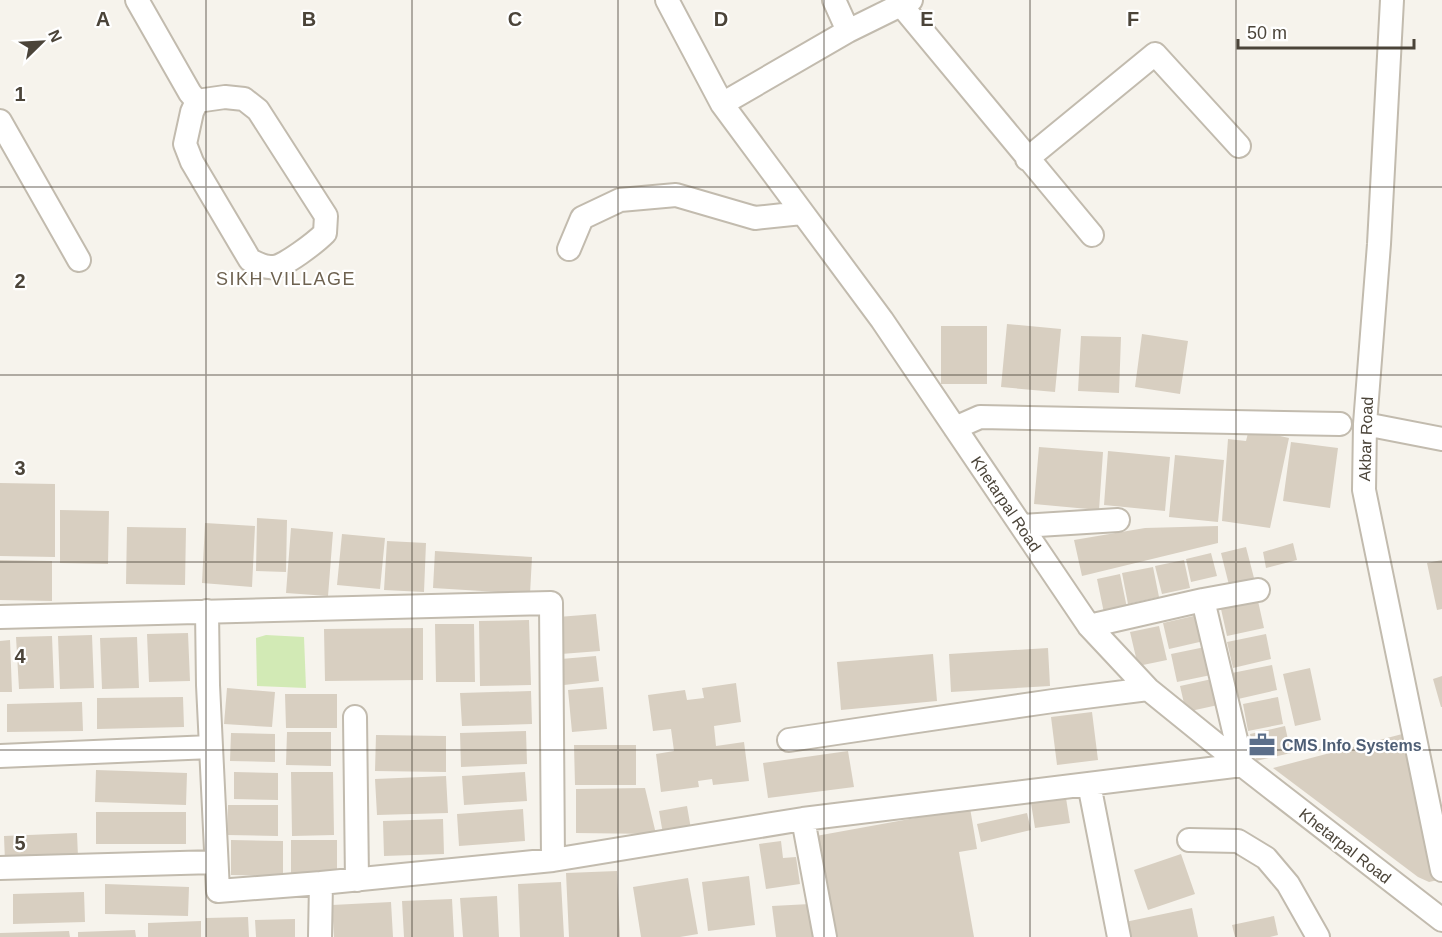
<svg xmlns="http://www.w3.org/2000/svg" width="1442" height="937" font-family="Helvetica,sans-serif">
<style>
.green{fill:#d2eab5}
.building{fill:#d8cfc1}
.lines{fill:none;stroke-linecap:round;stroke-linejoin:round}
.minor-casing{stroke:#c2bbae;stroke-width:26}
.minor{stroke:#fff;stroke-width:22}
.grid{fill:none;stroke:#4b4439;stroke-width:1.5;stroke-opacity:0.55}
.labels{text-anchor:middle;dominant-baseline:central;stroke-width:4.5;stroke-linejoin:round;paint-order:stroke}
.street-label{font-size:16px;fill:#4b4439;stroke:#fff}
.service-label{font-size:16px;font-weight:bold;fill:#4e5e75;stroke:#fff;text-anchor:start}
.neighbourhood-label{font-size:18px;letter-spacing:1.5px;fill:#6e6250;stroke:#fff}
.grid-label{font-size:20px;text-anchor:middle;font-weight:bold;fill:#4b4439;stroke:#fff;stroke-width:4.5;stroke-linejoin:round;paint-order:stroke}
</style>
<rect width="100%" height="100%" fill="#f6f3ec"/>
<path class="green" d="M266,635L304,637L306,688L257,686L256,638Z"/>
<path class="building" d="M1007,324L1061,329L1055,392L1001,387Z
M941,326H987V384H941Z
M1142,334L1188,341L1180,394L1135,387Z
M1081,336L1121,337L1119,393L1078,391Z
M1249,429L1289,438L1270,528L1222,521L1228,439L1246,441Z
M1291,442L1338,448L1330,508L1283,501Z
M1039,447L1103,452L1099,510L1034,504Z
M1108,451L1170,457L1165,511L1104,505Z
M1175,455L1224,460L1218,522L1169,517Z
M0,483L55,484V557L0,556Z
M60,510L109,511L108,564L60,563Z
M257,518L287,520L286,572L256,571Z
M205,523L255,526L252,587L202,583Z
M1218,526V543L1082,576L1074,540L1145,528Z
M127,527L186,528L185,585L126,584Z
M291,528L333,532L328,596L286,593Z
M342,534L385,538L380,589L337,585Z
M387,541L426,543L424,592L384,590Z
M1293,543L1297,560L1266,568L1263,552Z
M1246,547L1254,578L1229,585L1221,553Z
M435,551L532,557L530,594L433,588Z
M1211,553L1217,576L1191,582L1186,559Z
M0,560L52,561V601L0,600Z
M1184,560L1190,588L1162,594L1155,566Z
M1442,560V609L1437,610L1427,563Z
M1153,567L1159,597L1128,604L1122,573Z
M1120,574L1127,608L1104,613L1097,579Z
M1258,601L1264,628L1227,636L1221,609Z
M596,614L600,651L561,654L558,617Z
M1198,615L1204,641L1169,649L1163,623Z
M529,620L531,685L480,686L479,621Z
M435,624H474L475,682H436Z
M1159,626L1167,660L1138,666L1130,632Z
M423,628V680L325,681L324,629Z
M188,633L190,681L149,682L147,634Z
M1266,634L1271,659L1233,668L1227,642Z
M92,635L94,688L60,689L58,636Z
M52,636L54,688L19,689L16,637Z
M137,637L139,688L102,689L100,638Z
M10,640L12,692H0V641Z
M1205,647L1211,675L1177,682L1171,654Z
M1048,648L1050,686L951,692L949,654Z
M933,654L937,701L841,710L837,662Z
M596,656L599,681L564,685L561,659Z
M1272,665L1277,690L1238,699L1232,673Z
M1310,668L1321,720L1295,726L1283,674Z
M1442,676V707H1441L1433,679Z
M1212,679L1218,705L1186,712L1180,686Z
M736,683L741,722L714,726L716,746L744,742L749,781L713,785L712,779L698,781L699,787L661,792L656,754L674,751L671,729L653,731L648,695L685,690L687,700L704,698L702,688Z
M603,687L607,729L572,732L568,690Z
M227,688L275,692L272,727L224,724Z
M531,691L532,724L462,726L460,693Z
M285,694H337V728H286Z
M183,697L184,727L97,729V698Z
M1278,697L1283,724L1248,731L1243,704Z
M82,702L83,731L7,732V704Z
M1092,712L1098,760L1057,765L1051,717Z
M1285,726L1291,753L1256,761L1250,734Z
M526,731L527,764L461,767L460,733Z
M287,732H331V766L286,765Z
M231,733L275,734V762L230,761Z
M1406,733L1438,880L1429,882L1418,877L1273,768Z
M376,735L446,736V772L375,771Z
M574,745H636V785H575Z
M848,751L854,787L768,798L763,763Z
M96,770L187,773L186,805L95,802Z
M234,772L278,773V800L234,799Z
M291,772H333L334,835L292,836Z
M525,772L527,801L464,805L462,776Z
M446,776L448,813L377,815L375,779Z
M645,788L656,834L576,833V789Z
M1065,792L1070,823L1035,828L1030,797Z
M228,805H278V836L227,835Z
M687,806L691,829L663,834L659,811Z
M970,808L977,849L959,852L974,937H834L816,836Z
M523,809L525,841L459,846L457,814Z
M96,812H186V844H96Z
M1027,813L1031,830L981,842L977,824Z
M443,819L444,854L384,856L383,821Z
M77,833L78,857L5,862L4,836Z
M231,840L283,841V876L231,875Z
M291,840H337V875L291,874Z
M781,841L783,858L796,857L800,884L766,889L759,844Z
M1181,854L1195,894L1148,910L1134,870Z
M617,871L620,937H569L566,873Z
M749,876L755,925L708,931L702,882Z
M688,878L698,934L680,937H641L633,887Z
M561,882L564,937H520L518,884Z
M105,884L189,887L188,916L105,914Z
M84,892L85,922L13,924V894Z
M497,896L499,937H463L460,898Z
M452,899L454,937H404L402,901Z
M391,902L393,937H334L332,905Z
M810,904L816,937H776L772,906Z
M1192,908L1198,937H1128L1125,922Z
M1274,916L1278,935L1270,937H1235L1232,925Z
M248,917L249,937H206V918Z
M295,919V937H256L255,920Z
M201,921V937H148V923Z
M135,930L136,937H78V932Z
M69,931L70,937H0V933Z"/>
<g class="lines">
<g class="minor-casing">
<path id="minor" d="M137,0L190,93L197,101
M667,0L722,104L882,320L1089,626L1148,689L1242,765L1442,920
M834,0L848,31
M1392,0L1379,244L1365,424L1364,490L1442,870
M901,5L1092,235
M225,97L244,99L258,110L326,216L325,233C316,242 284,267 273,267C264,268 258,264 250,260L192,162L185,144L192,112L197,101Z
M722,104L848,31L911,0
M0,121L79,260
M1027,159L1155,54L1239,146
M569,249L582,218L620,200L676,195L755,218L802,213
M1365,424L1442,439
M955,428L980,417L1340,424
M1022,526L1118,520
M207,611L208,685L218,891L321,883
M0,617L551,603L553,860
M1089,626L1203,600L1258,590
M355,717L357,880
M789,740L1053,701L1148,689
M0,756L211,747
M1089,784L1119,937
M803,819L825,937
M1189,840L1238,841L1266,858L1288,884L1318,937
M0,868L216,862
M320,937L321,883L553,860L803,819L1242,765L1203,600"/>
</g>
<use href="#minor" class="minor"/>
</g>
<path class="grid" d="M206,0V937M412,0V937M618,0V937M824,0V937M1030,0V937M1236,0V937M0,187H1442M0,375H1442M0,562H1442M0,750H1442"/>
<defs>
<g id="office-bare" transform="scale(2.07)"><path d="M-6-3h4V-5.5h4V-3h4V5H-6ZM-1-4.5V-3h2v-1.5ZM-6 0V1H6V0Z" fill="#5c6f8a" stroke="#fff" stroke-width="2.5" paint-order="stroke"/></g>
</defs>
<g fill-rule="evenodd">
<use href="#office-bare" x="1262" y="745"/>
</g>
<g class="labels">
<g class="street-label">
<text transform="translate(1366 439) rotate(-88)">Akbar Road</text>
<text transform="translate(1006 504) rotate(56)">Khetarpal Road</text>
<text transform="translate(1345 846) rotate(38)">Khetarpal Road</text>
</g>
<g class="service-label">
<text x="1282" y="745">CMS Info Systems</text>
</g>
<g class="neighbourhood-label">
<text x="286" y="279">SIKH VILLAGE</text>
</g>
</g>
<g class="grid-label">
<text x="103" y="26">A</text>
<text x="309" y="26">B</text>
<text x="515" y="26">C</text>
<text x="721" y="26">D</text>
<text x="927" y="26">E</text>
<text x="1133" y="26">F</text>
<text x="20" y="101">1</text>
<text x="20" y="288">2</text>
<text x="20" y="475">3</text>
<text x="20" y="663">4</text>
<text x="20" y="850">5</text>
</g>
<g transform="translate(42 42) rotate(66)" stroke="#ffffff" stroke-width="4.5" paint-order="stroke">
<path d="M0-4.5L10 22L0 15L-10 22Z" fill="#4b4439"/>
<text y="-9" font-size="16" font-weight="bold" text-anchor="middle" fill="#4b4439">N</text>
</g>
<path d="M1238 39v9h176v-9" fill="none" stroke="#4b4439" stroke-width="3"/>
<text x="1247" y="39" font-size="18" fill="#4b4439" stroke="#ffffff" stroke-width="4.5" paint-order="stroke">50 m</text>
</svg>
